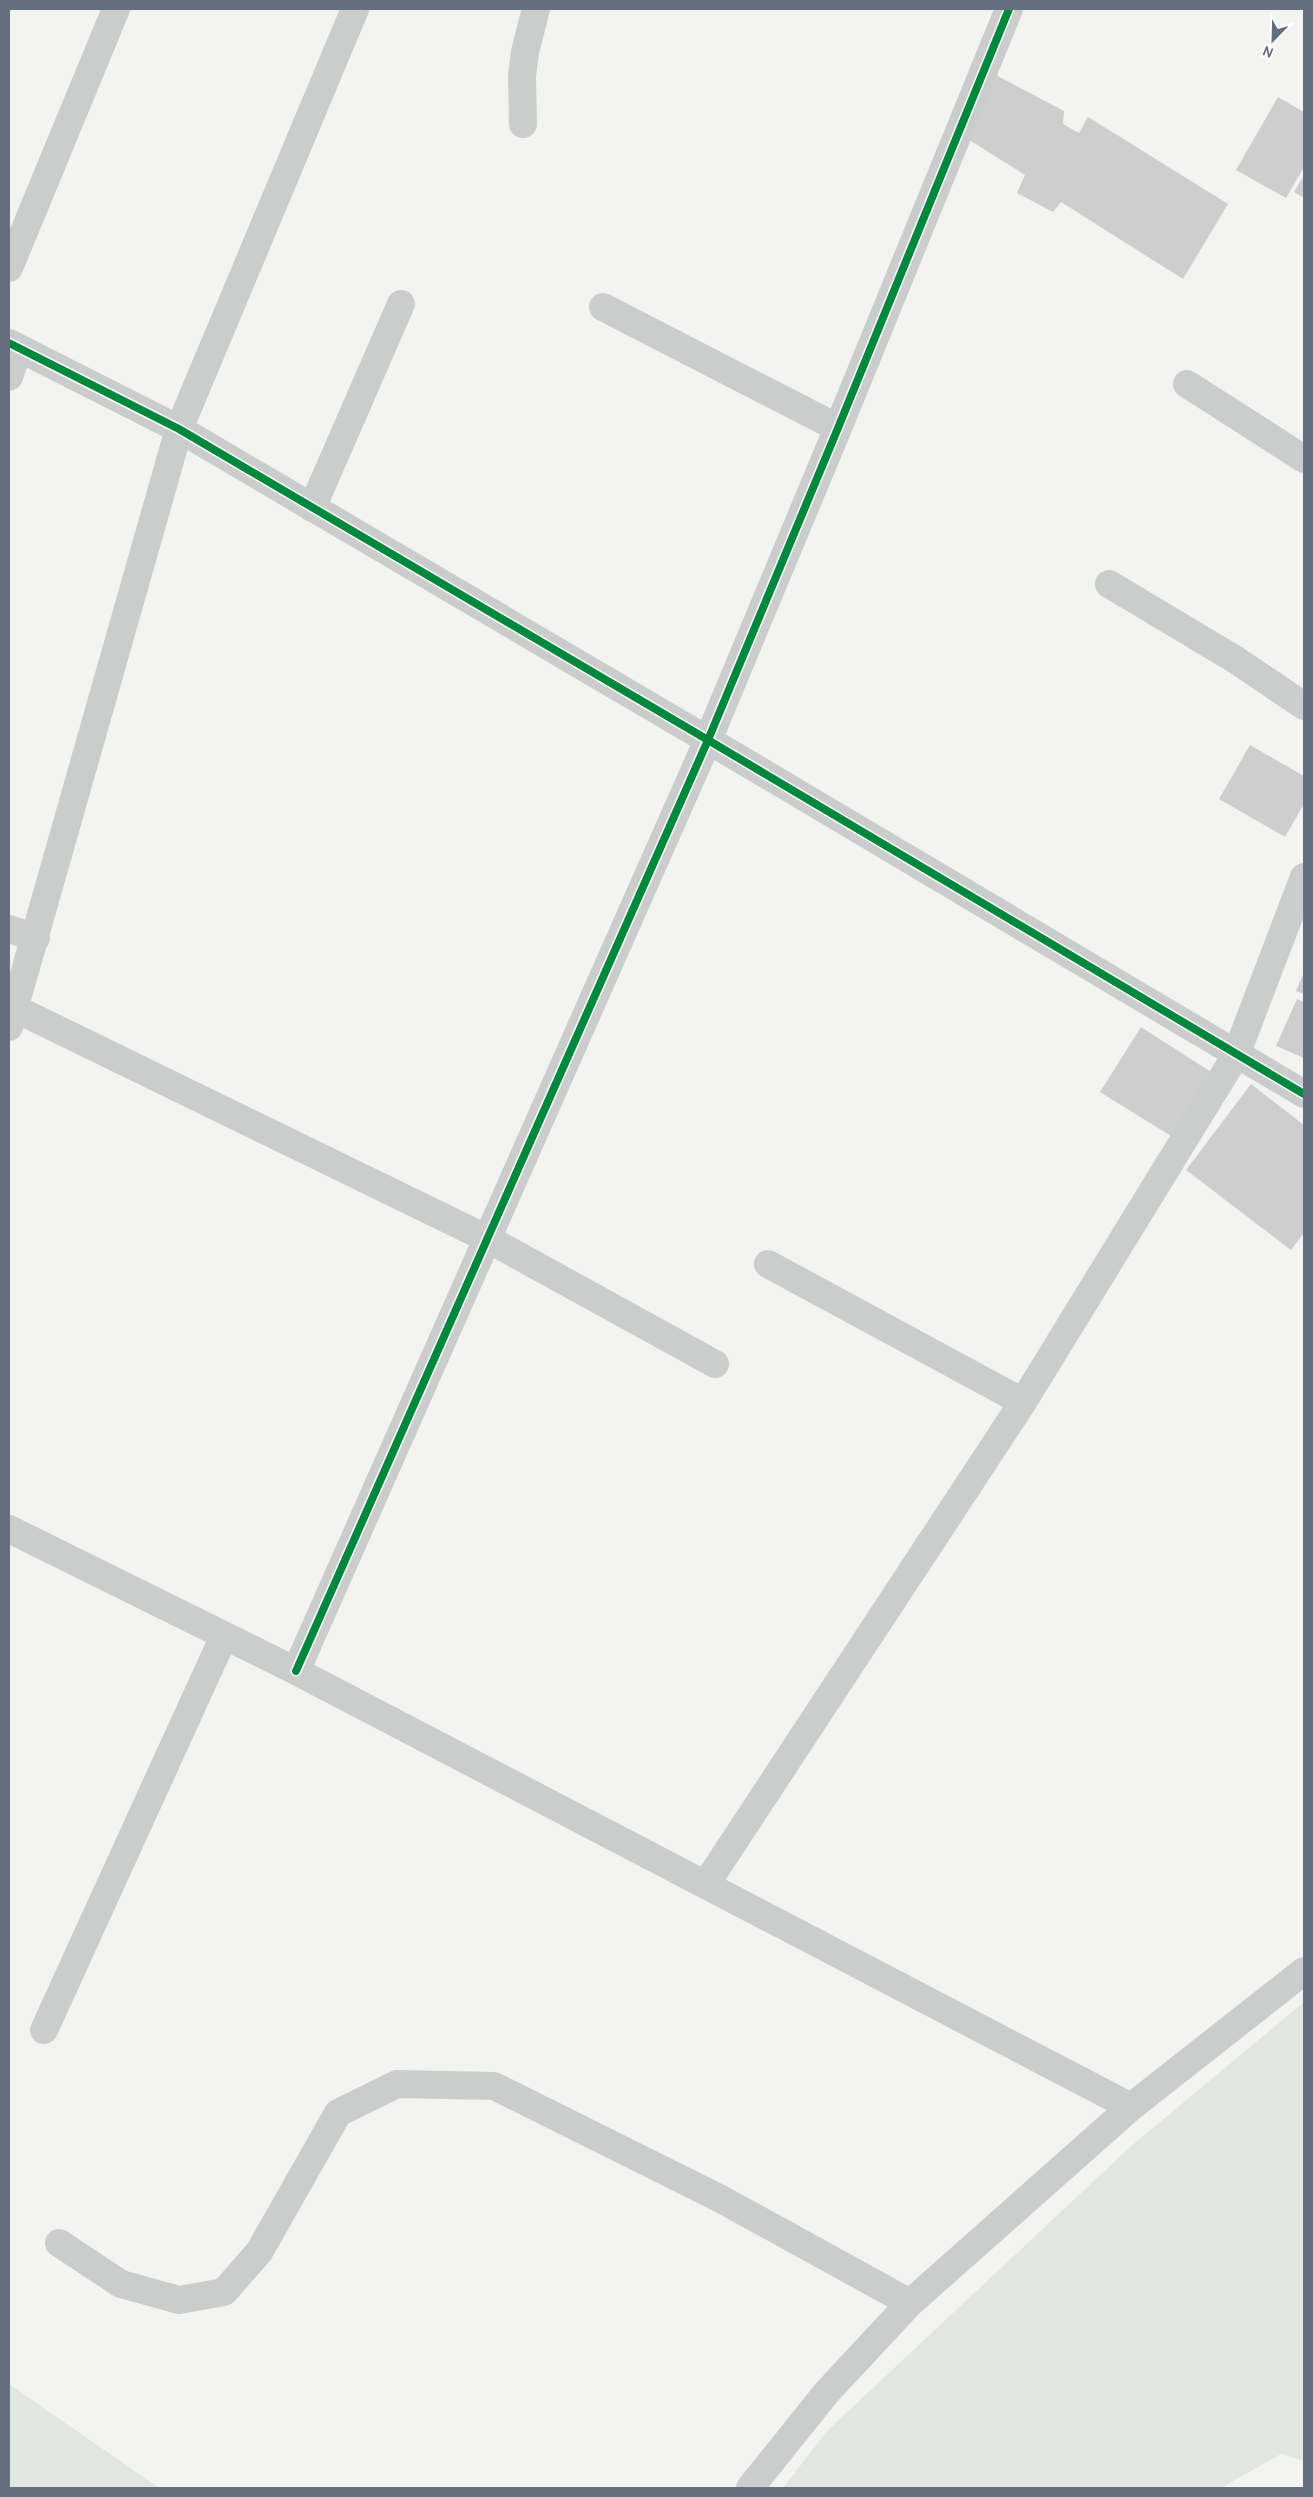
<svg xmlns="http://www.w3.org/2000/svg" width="1313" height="2497" font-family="Cabin,sans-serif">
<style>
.green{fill:#e2e6e0}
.building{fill:#cecece}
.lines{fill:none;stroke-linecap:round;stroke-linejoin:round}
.minor{stroke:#cbcccc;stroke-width:28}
.cycleway-casing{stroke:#fff;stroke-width:11}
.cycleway{stroke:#00873e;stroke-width:8}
</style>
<rect width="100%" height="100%" fill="#f3f3f1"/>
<path class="green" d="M1304,2002V2461L1281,2454L1221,2488H783L827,2431L1129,2148Z
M9,2384L159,2488H9Z"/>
<path class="building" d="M992,73L1064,111L1063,124L1079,133L1088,117L1228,204L1183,279L1061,202L1053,212L1017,193L1025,175L963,136Z
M1278,97L1304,112V167L1286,198L1236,170Z
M1304,175V198L1294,192Z
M1250,745L1304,776V804L1285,837L1219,799Z
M1304,972V994L1296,991Z
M1297,999L1304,1002V1058L1276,1046Z
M1141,1027L1211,1072L1171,1136L1100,1092Z
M1251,1084L1304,1125V1233L1291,1250L1186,1170Z"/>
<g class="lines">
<path class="minor" d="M523,124L522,76L525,52L536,9
M9,268L116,9
M603,307L838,428
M9,343L179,429L708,740L1304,1094
M9,377L19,348
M1187,384L1304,459
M312,508L401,304
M1109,584L1236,660L1304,706
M9,929L36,938
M16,1009L488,1239L715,1364
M9,1027L179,429L355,9
M768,1264L1023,1402
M9,1529L296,1671L1131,2107
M296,1671L708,740L838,428L1009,9
M706,1884L1023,1402L1236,1055L1304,877
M44,2030L224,1636
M59,2243L121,2284L179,2300L224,2292L259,2252L338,2113L397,2084L494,2086L721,2199L910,2303
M750,2488L827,2392L910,2303L1131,2107L1304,1971"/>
<g class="cycleway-casing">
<path id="cycleway" d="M9,343L179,429L708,740L1304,1094
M296,1671L708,740L838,428L1009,9"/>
</g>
<use href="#cycleway" class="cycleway"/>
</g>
<rect width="1313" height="2497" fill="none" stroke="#65707f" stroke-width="20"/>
<g transform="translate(1273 40) rotate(203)" stroke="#ffffff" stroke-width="4" paint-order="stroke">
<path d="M0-4L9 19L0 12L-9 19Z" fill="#65707f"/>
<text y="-8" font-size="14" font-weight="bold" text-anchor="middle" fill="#65707f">N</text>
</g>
</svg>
